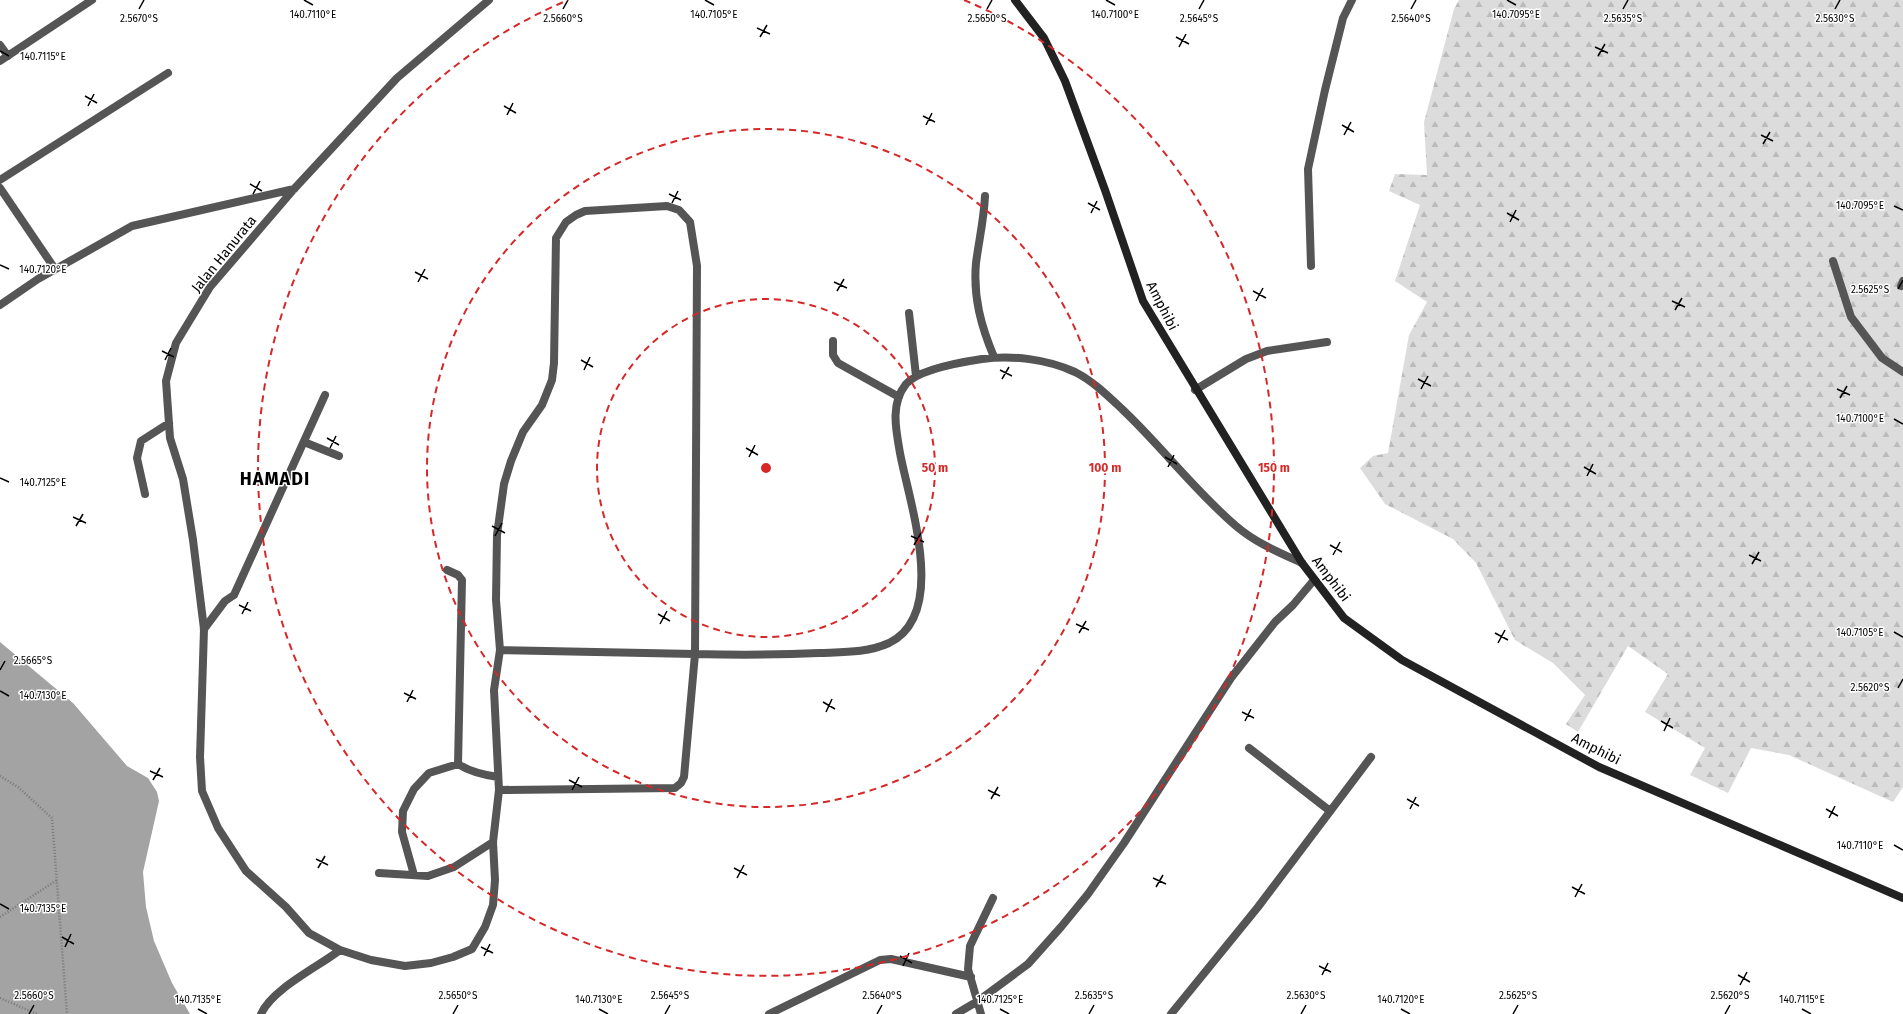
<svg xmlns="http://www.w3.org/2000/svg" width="1903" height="1014" font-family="'Fira Sans',sans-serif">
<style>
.forest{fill:url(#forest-firs)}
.water{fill:#a3a3a3}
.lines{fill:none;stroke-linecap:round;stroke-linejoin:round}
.path{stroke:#777;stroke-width:2.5;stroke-dasharray:1 2;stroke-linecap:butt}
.lane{stroke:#555;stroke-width:8}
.street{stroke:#555;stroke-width:8}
.secondary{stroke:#222;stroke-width:8}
.ticks{fill:none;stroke:#000;stroke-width:1.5}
.ring{fill:none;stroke:#d62828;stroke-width:2;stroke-dasharray:7 5}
.labels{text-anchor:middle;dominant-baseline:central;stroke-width:3;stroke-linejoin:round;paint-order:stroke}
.street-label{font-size:14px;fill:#000;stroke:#fff}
.district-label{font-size:18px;font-weight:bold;letter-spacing:1px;fill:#000;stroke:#fff}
.ticks-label{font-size:10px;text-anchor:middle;fill:#000;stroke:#fff;stroke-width:3;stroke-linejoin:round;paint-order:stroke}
.centre{fill:#d62828;stroke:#fff;stroke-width:2}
.ring-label{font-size:12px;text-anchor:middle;font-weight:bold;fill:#d62828;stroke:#fff;stroke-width:3;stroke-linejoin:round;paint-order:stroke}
</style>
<defs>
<pattern id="forest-firs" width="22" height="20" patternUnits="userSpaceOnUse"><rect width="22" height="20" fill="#dcdcdc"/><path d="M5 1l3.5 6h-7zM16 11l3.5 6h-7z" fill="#bbb"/></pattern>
</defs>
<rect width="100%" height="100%" fill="#fff"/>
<path class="forest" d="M1459,0H1903V787L1893,802L1789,755L1751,748L1728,793L1690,775L1705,748L1645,712L1668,674L1628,646L1578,732L1566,724L1585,695L1553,663L1515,640L1476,563L1453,539L1385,504L1360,468L1373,456L1388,453L1409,335L1427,302L1395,281L1420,205L1389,191L1395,174L1427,175L1424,122L1454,9Z"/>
<path class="water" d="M0,642L73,703L127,766L148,778L157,792L159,801L143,872L146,907L154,941L172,983L190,1014H0Z"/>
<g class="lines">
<path class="path" d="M0,776L18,787L52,818L67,1014
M0,917L57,880
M0,998L37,1014"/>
<path class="lane" d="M204,629L225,601L234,595L325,395"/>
<path class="street" d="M489,0L397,78L294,189L210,287L176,343L166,381L170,438L183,479L193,540L204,629L200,757L202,791L218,828L246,871L286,907L309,933L340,950L371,960L405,966L431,963L453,957L472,949L485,927L493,905L495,880L493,842L499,790L494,690L500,650L496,600L497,535L504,484L511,461L523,432L542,405L552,380L554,363L556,238L566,222L576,215L585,211L667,206L679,210L690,222L697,266L695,654C737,655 777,655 819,653C843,652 867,653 889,643C949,614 909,502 900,453C896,430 890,404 906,384C919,369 962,362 982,359C1012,355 1047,359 1075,372C1093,381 1108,396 1123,410C1162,447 1195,491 1236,526C1256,543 1278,552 1302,563
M0,45L8,56
M0,61L92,0
M0,180L168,73
M0,188L55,269
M985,196C984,219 979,240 976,263C973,297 981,326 994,357
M1833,261L1851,317L1882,358L1903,372
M1311,266L1308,169L1325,90L1343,18L1352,0
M1901,286L1903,281
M0,305L38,279L132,226L294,189
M909,313L916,376
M833,341V355L838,363L899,397
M1195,390L1246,359L1267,351L1327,342
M304,442L339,456
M145,494L137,458L141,441L169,423
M447,570L458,575L462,580L458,764C470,772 484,775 498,777
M1249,748L1330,811
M499,790L675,788L681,783L684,777L695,654L500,650
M379,873L428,876L454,867L493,842
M414,875L402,832L403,811L414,789L429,773L458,764
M261,1014C272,989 318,967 340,950
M769,1014L880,960L891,959L971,977
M956,1014L978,1001L1028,964L1061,927L1088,894L1124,843L1231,678L1275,622L1293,605L1314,580
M981,1014L968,969L970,946L993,898
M1171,1014L1258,907L1371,757"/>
<path class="secondary" d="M1015,0L1044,38L1065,81L1105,190L1143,301L1302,563L1344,618L1402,660L1599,767L1903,898"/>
</g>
<path class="ticks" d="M304,0L313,5M705,0L714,5M1106,0L1115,5M1507,0L1516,5M139,9L144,0M563,9L568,0M987,9L992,0M1199,9L1204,0M1411,9L1416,0M1623,9L1628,0M1835,9L1840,0M757,28L770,34M760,37L767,25M1176,37L1189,44M1179,47L1186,34M1595,47L1608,53M0,51L9,56M1598,56L1605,44M85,96L97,103M88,106L94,94M504,106L516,113M507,115L513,103M923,116L935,122M926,125L932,113M1342,125L1354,132M1344,135L1351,122M1761,135L1773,141M1763,144L1770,132M250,184L262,191M253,194L260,181M669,194L681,200M672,203L678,191M1088,203L1100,210M1894,206L1903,210M1091,213L1097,201M1507,213L1519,220M1510,222L1516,210M0,265L9,269M415,272L428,279M418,282L425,269M834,282L847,288M1898,289L1903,280M837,291L844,279M1253,291L1266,298M1256,301L1263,288M1672,301L1685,307M1675,310L1682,298M162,351L174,357M165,360L171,348M581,360L593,367M584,370L590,357M1000,370L1012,376M1002,379L1009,367M1418,379L1431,386M1421,389L1428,376M1837,389L1850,395M1840,398L1847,386M1894,419L1903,424M327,438L339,445M330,448L336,436M746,448L758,455M749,457L755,445M1165,457L1177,464M1168,467L1174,455M1584,467L1596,474M1587,476L1593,464M0,478L9,482M73,517L86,523M76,526L83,514M492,526L505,533M495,536L502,523M911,536L924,542M914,545L921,533M1330,545L1342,552M1333,555L1340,542M1749,555L1761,561M1752,564L1759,552M239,605L251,611M242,614L248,602M658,614L670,621M660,624L667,611M1076,624L1089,630M1894,632L1903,637M1079,633L1086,621M1495,633L1508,640M1498,643L1505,630M0,670L5,661M1898,688L1903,679M0,691L9,696M404,693L416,699M407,702L413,690M823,702L835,709M826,712L832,699M1242,712L1254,718M1245,721L1251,709M1661,721L1673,728M1664,731L1670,718M150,771L163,777M153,780L160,768M569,780L582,787M572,790L579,777M988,790L1000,796M991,799L998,787M1407,799L1419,806M1410,809L1416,797M1826,809L1838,816M1829,818L1835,806M1894,845L1903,850M316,859L328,865M318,868L325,856M734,868L747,875M737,878L744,865M1153,878L1166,884M1156,887L1163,875M1572,887L1585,894M1575,897L1582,884M0,904L9,909M62,937L74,944M65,947L71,934M481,947L493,953M484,956L490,944M900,956L912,963M903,966L909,953M1319,966L1331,972M1322,975L1328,963M1738,975L1750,982M1740,985L1747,972M198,1009L207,1014M599,1009L608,1014M1000,1009L1009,1014M1401,1009L1410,1014M1802,1009L1811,1014M29,1014L34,1005M453,1014L458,1005M665,1014L670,1005M877,1014L882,1005M1089,1014L1094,1005M1301,1014L1306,1005M1513,1014L1518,1005M1725,1014L1730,1005"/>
<g class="ring">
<circle cx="766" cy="468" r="169"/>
<circle cx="766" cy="468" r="339"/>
<path d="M964 0A508 508 0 1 1 568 0"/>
</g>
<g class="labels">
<g class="street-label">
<text transform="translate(224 254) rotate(-51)">Jalan Hanurata</text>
<text transform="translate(1162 306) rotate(63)">Amphibi</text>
<text transform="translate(1331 579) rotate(53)">Amphibi</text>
<text transform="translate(1596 749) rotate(27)">Amphibi</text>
</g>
<g class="district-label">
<text x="275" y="479">HAMADI</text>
</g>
</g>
<g class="ticks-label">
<text x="313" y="18">140.7110°E</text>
<text x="714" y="18">140.7105°E</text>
<text x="1115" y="18">140.7100°E</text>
<text x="1516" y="18">140.7095°E</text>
<text x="139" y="22">2.5670°S</text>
<text x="563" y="22">2.5660°S</text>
<text x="987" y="22">2.5650°S</text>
<text x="1199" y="22">2.5645°S</text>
<text x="1411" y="22">2.5640°S</text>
<text x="1623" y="22">2.5635°S</text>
<text x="1835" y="22">2.5630°S</text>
<text x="43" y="60">140.7115°E</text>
<text x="1860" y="209">140.7095°E</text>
<text x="43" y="273">140.7120°E</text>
<text x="1870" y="293">2.5625°S</text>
<text x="1860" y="422">140.7100°E</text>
<text x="43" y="486">140.7125°E</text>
<text x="1860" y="636">140.7105°E</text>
<text x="33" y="664">2.5665°S</text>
<text x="1870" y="691">2.5620°S</text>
<text x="43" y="699">140.7130°E</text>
<text x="1860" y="849">140.7110°E</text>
<text x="43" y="912">140.7135°E</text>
<text x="34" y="999">2.5660°S</text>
<text x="458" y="999">2.5650°S</text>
<text x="670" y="999">2.5645°S</text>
<text x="882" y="999">2.5640°S</text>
<text x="1094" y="999">2.5635°S</text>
<text x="1306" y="999">2.5630°S</text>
<text x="1518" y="999">2.5625°S</text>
<text x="1730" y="999">2.5620°S</text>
<text x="198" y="1003">140.7135°E</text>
<text x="599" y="1003">140.7130°E</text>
<text x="1000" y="1003">140.7125°E</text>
<text x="1401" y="1003">140.7120°E</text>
<text x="1802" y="1003">140.7115°E</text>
</g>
<circle cx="766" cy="468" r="6" class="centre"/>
<g class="ring-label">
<text x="935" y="472">50 m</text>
<text x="1105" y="472">100 m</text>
<text x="1274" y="472">150 m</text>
</g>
</svg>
